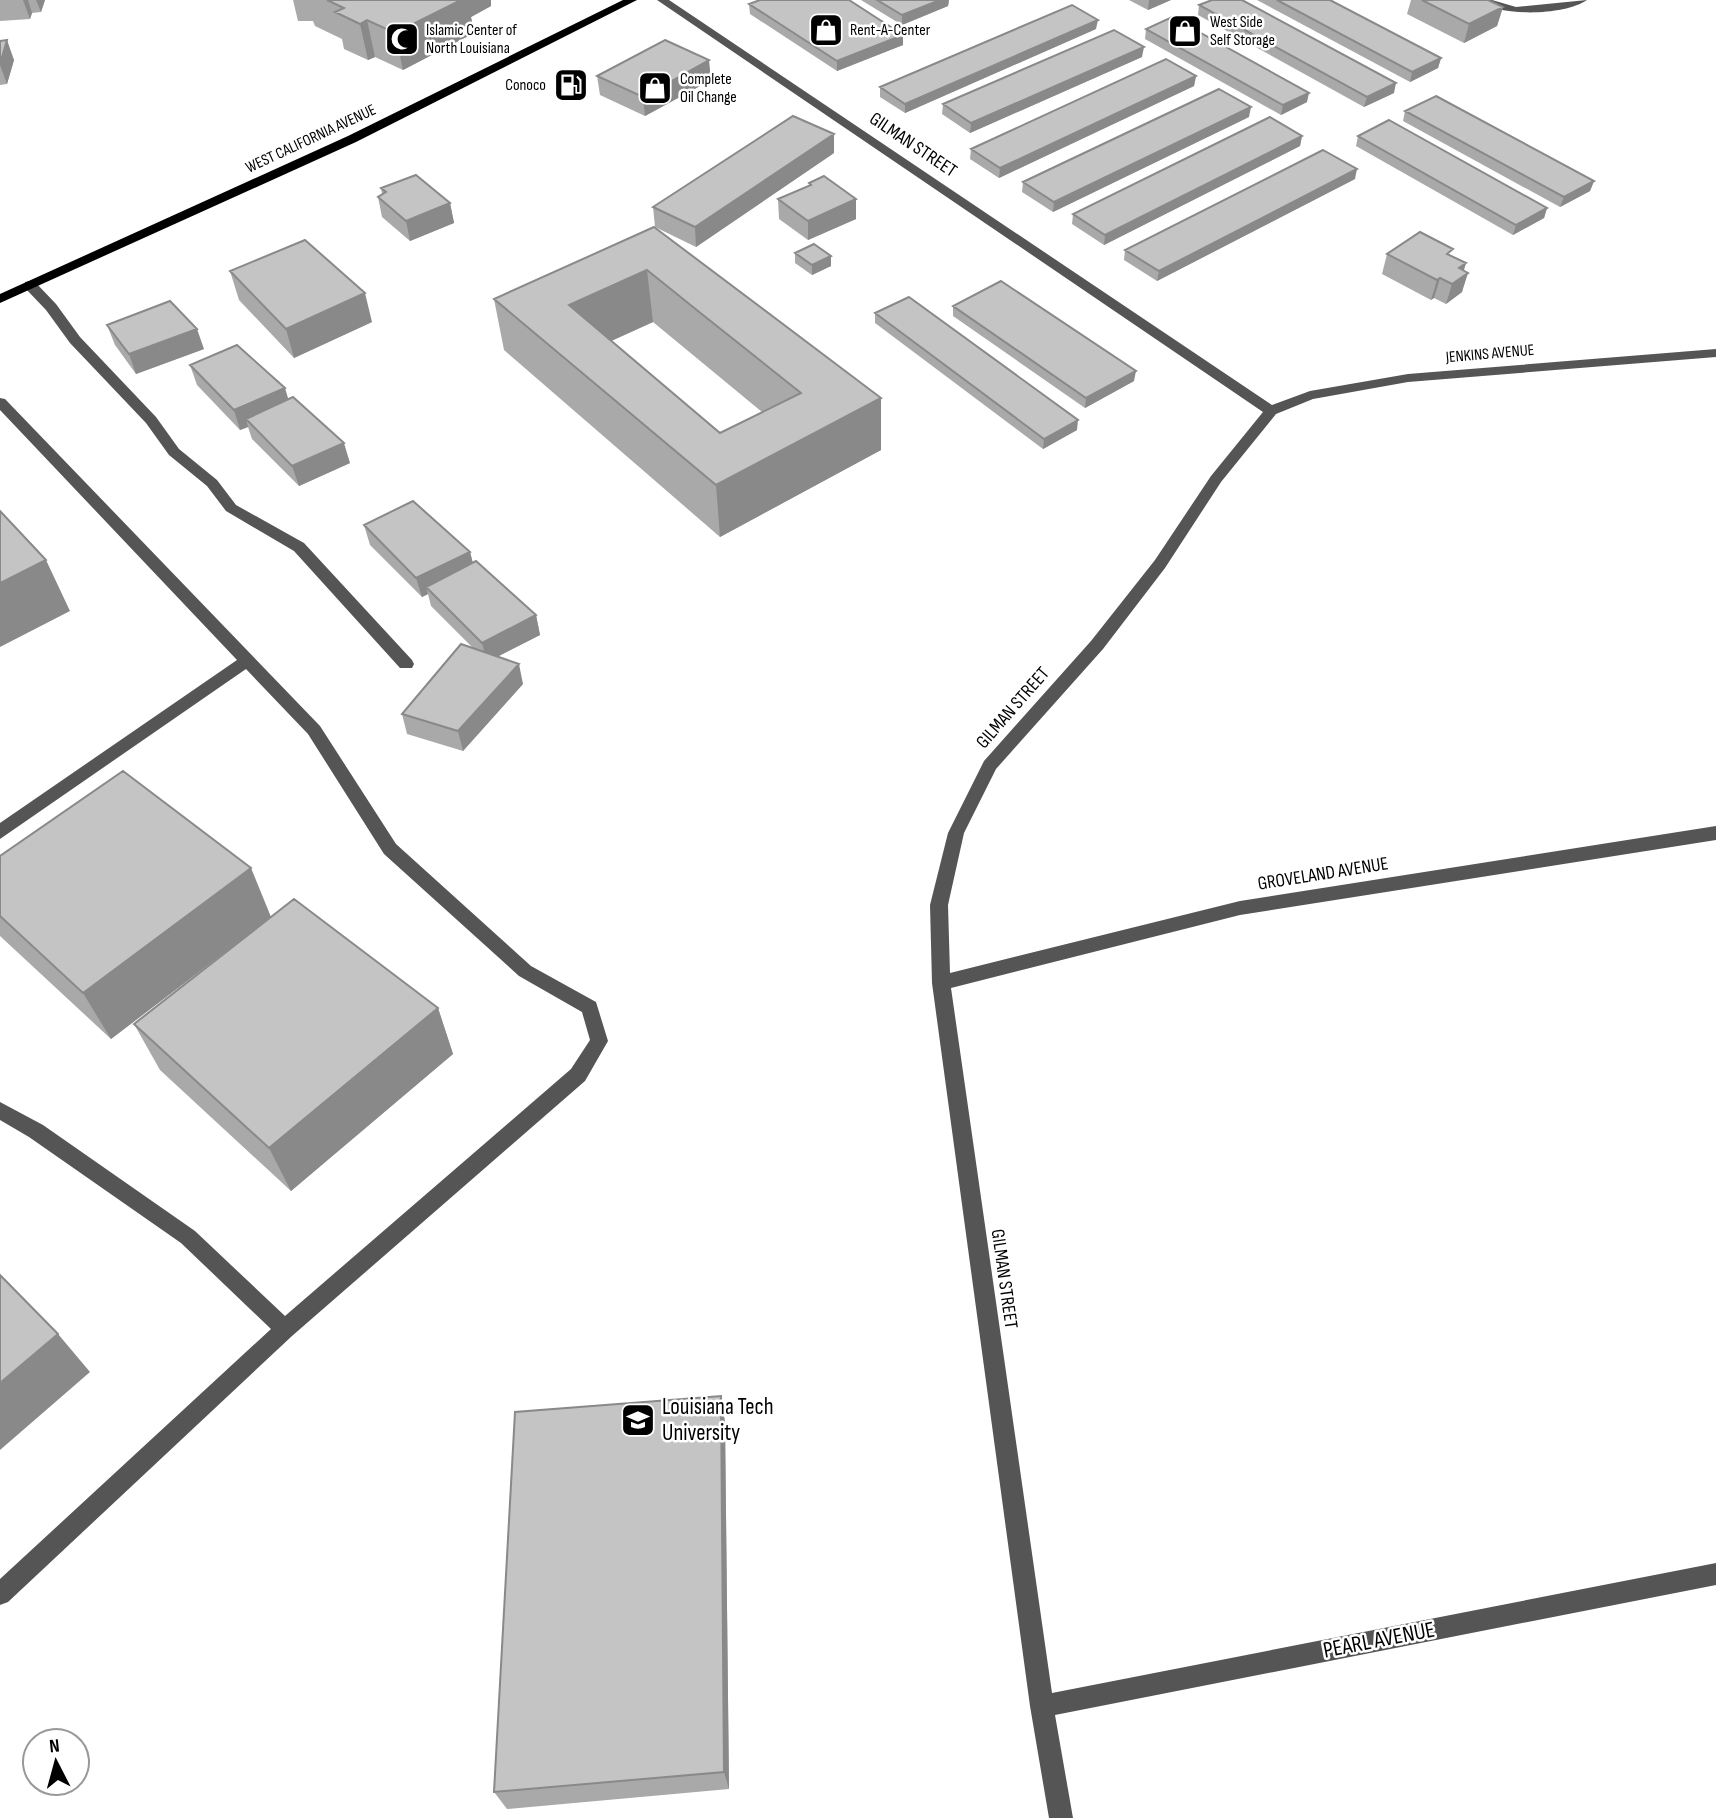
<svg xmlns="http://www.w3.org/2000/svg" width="1716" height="1818" font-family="'Sofia Sans Condensed',sans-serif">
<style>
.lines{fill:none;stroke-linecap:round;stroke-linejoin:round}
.minor{fill:#555;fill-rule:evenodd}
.major{fill:#000;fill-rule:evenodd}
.wall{fill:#a9a9a9;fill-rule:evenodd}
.shaded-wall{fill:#898989}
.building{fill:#c4c4c4;stroke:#898989;stroke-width:2;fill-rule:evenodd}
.labels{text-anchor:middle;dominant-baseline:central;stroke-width:5;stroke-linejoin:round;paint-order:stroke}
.far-poi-label{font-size:16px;fill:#000;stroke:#fff;text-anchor:start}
.far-street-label{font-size:16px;fill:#000;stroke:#fff}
.street-label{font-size:19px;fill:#000;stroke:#fff}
.near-poi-label{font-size:23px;fill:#000;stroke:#fff;text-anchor:start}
.near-street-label{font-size:23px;fill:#000;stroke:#fff}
</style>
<rect width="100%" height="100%" fill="#fff"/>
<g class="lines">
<path class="minor" d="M657,0H669L1272,405L1310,391L1408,374L1716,349V357L1408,382L1313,399L1276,414L1221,482L1165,568L1103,649L996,769L964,833L948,905L950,973L1240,901L1716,826V840L1240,915L951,988L1052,1693L1716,1563V1585L1055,1715L1073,1818H1049L1030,1706L932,983L930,905L948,833L984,761L1091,641L1155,560L1211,476L1263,412Z
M1475,0H1492L1516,7L1587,0C1564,16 1498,17 1475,0Z
M30,281L35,282L56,304L80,337L156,417L179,449L217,480L236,505L304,543L412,660L414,664L412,668H400L294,551L226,511L207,486L169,455L146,423L70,343L46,310L25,288V282Z
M0,398L5,399L320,726L396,844L531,966L596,1002L608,1041L585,1081L292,1336L8,1602L0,1605V1579L271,1329L181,1243L29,1137L0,1120V1102L43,1125L195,1231L285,1316L571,1069L590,1040L582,1012L519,976L384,854L308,734L246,669L0,839V823L237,660L0,410Z"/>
<path class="major" d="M623,0H637L356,142L0,303V294L348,136Z"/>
</g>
<path class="wall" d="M0,0H45L41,12L32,13L30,19L0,21Z
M293,0H491V6L471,17L474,33L403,70L375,57L368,60L344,49L342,39L315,26L313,21H298Z
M861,0H949L948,6L902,25Z
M1129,0H1171L1148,10Z
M1257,0H1330L1441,58L1438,68L1410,82Z
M1411,0H1488L1503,7L1497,26L1464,43L1407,14Z
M749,4L903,35V45L837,71L750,14Z
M1199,5L1394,93L1364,107L1198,15Z
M1096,29L905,113L880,97V87Z
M1146,29L1307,102L1281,115L1145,39Z
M0,41L14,60L7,84L0,85Z
M1142,57L970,133L942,114L943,104Z
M597,76L711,80L645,116L600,95Z
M1196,76L1194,86L999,178L970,159L971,149Z
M1405,111L1594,181L1590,191L1560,207L1403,121Z
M1249,117L1053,212L1022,192L1023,182Z
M1302,136L1300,146L1104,245L1072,224L1073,214Z
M1358,136L1547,208L1544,218L1513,235L1356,146Z
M834,153L696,247L655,227L653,207Z
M1355,179L1157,281L1124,260L1125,250Z
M809,183L856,199V219L808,240L779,219L778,199L809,186Z
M381,188L450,203L454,223L410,241L382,217L378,197L382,194Z
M654,227L881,450L720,537L504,350L494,299ZM653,322L762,412L720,433L611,341Z
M795,253L831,256V266L812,275L795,263Z
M1387,254L1451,256L1464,271L1462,292L1446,304L1434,298L1431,300L1382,274Z
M230,271L372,322L294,358L239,300Z
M953,306L1134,381L1085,408L953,316Z
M875,313L1077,430L1043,449L875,323Z
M107,325L204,349L136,374L115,345Z
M190,365L288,399L350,463L299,486L252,439L248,427L240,430L197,385Z
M364,525L470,552L473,563L536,615L540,635L497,657L523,684L463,751L407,734L402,714L473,648L431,606L428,594L422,597L370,545Z
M0,856L271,917L111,1039L0,936Z
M438,1008L453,1054L291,1191L160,1070L134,1024Z
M721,1396L725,1423L729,1789L507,1809L494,1792Z"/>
<path class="shaded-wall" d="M23,0H28L32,13L30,19Z
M36,0H45L41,12Z
M452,0H491V6L471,17L474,33L403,70L395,33Z
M940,0H949L948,6L902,25V15Z
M1149,0H1171L1148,10Z
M1503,7L1497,26L1464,43L1469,24Z
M367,20L375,57L368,60L360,24Z
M1098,20L1096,29L905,113V104Z
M903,35V45L837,71V61Z
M7,40L14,60L7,84L0,65Z
M1144,47L1142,57L970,133L971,123Z
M1441,58L1438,68L1410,82L1412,72Z
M709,60L711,80L645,116L643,97Z
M1196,76L1194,86L999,178L1000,168Z
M1396,83L1394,93L1364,107L1367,97Z
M1309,93L1307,102L1281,115L1283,105Z
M1251,107L1249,117L1053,212L1054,202Z
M834,134V153L696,247L695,227Z
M1302,136L1300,146L1104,245L1105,235Z
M1357,169L1355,179L1157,281L1159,271Z
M1594,181L1590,191L1560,207L1564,197Z
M856,199V219L808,240V221Z
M450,203L454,223L410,241L406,221Z
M1547,208L1544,218L1513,235L1516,225Z
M831,256V266L812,275V265Z
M1466,263L1462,277L1468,273L1462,292L1446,304L1452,284L1459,268Z
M647,270L653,322L576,357L569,305Z
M1440,278L1434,298L1431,300L1437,280Z
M365,293L372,322L294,358L286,329Z
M197,329L204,349L136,374L129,354Z
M1136,371L1134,381L1085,408L1086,398Z
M285,388L291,408L246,419L248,427L240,430L234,410Z
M881,398V450L720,537L716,485Z
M1078,420L1077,430L1043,449L1044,439Z
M344,443L350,463L299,486L292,466Z
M470,552L475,572L426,587L428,594L422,597L416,578Z
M46,560L70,611L0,647V583Z
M536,615L540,635L487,662L482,643Z
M519,664L523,684L463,751L458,731Z
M251,868L271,917L111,1039L83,993Z
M438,1008L453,1054L291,1191L269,1148Z
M58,1334L90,1372L0,1450V1383Z
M721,1396L725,1423L729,1789L724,1772Z"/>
<path class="building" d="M327,0H461L395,33L367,20L360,24L335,12L344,8Z
M760,0H849L903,35L837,61L749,4Z
M877,0H940L902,15Z
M1212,0H1242L1396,83L1367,97L1199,5Z
M1277,0H1330L1441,58L1412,72Z
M1422,0H1488L1503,7L1469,24Z
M1072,5L1098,20L905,104L880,87Z
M1172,17L1309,93L1283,105L1146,29Z
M1114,30L1144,47L971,123L943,104Z
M7,40L0,64V41Z
M665,40L709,60L643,97L597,76Z
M1166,59L1196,76L1000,168L971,149Z
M1219,89L1251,107L1054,202L1023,182Z
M1436,96L1594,181L1564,197L1405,111Z
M793,116L834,134L695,227L653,207Z
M1270,117L1302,136L1105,235L1073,214Z
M1389,120L1547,208L1516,225L1358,136Z
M1323,150L1357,169L1159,271L1125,250Z
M416,175L450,203L406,221L378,197L386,192L381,188Z
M824,176L856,199L808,221L778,199L811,185L809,183Z
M654,227L881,398L716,485L494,299ZM647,270L703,315L801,393L720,433L569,305Z
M1420,232L1453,249L1447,254L1466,263L1459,268L1468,273L1452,284L1440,278L1437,280L1387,254Z
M305,240L365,293L286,329L230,271Z
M814,244L831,256L812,265L795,253Z
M1001,281L1136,371L1086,398L953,306Z
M909,297L1078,420L1044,439L875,313Z
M170,301L197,329L129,354L107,325Z
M237,345L285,388L234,410L190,365Z
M293,397L344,443L292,466L246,419Z
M413,501L470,552L416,578L364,525Z
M0,511L46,560L0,583Z
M476,561L536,615L482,643L426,587Z
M461,644L519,664L458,731L402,714Z
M123,771L251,868L83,993L0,916V856Z
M294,899L438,1008L269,1148L134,1024Z
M0,1275L58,1334L0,1383Z
M721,1396L724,1772L494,1792L515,1412Z"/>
<defs>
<g id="shop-square" transform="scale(1.75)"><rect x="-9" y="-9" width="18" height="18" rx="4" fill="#000" stroke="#fff"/><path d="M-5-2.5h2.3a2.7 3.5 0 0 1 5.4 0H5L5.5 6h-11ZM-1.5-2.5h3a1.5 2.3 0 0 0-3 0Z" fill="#fff"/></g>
<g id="mosque-square" transform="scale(1.75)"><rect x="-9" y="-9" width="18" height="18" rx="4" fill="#000" stroke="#fff"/><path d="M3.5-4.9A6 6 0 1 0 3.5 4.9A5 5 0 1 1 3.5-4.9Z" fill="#fff"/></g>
<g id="fuel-square" transform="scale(1.75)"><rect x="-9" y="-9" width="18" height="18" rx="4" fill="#000" stroke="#fff"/><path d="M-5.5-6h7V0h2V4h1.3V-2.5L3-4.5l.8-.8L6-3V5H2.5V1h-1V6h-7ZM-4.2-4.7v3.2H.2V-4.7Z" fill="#fff"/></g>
<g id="university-square" transform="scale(1.75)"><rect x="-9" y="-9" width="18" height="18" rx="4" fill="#000" stroke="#fff"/><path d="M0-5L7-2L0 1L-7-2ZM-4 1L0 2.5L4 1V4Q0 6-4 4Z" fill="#fff"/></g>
</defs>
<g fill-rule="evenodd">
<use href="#shop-square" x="826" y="30"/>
<use href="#shop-square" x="1185" y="31"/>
<use href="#mosque-square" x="402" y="39"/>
<use href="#fuel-square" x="571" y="85"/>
<use href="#shop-square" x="655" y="88"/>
<use href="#university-square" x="638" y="1420"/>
</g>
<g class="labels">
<g class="far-poi-label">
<text x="1210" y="22">West Side<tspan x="1210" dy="18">Self Storage</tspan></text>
<text x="426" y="30">Islamic Center of<tspan x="426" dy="18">North Louisiana</tspan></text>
<text x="850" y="30">Rent-A-Center</text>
<text x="680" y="79">Complete<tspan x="680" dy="18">Oil Change</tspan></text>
<text x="546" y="85" text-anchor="end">Conoco</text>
</g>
<g class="far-street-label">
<text transform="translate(311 139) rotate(-25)">WEST CALIFORNIA AVENUE</text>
<text transform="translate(1490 354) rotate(-5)">JENKINS AVENUE</text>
</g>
<g class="street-label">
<text transform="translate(913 145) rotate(34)">GILMAN STREET</text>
<text transform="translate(1013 708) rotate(-49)">GILMAN STREET</text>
<text transform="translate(1323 874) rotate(-9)">GROVELAND AVENUE</text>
<text transform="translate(1004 1279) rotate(82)">GILMAN STREET</text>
</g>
<g class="near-poi-label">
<text x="662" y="1407">Louisiana Tech<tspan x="662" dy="26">University</tspan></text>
</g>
<g class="near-street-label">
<text transform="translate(1379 1640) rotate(-11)">PEARL AVENUE</text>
</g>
</g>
<g transform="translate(56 1762) rotate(354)"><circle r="33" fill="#ffffff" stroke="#999999" stroke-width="2"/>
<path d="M0-5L12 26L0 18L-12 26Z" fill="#000000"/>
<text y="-10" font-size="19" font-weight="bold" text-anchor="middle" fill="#000000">N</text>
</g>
</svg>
